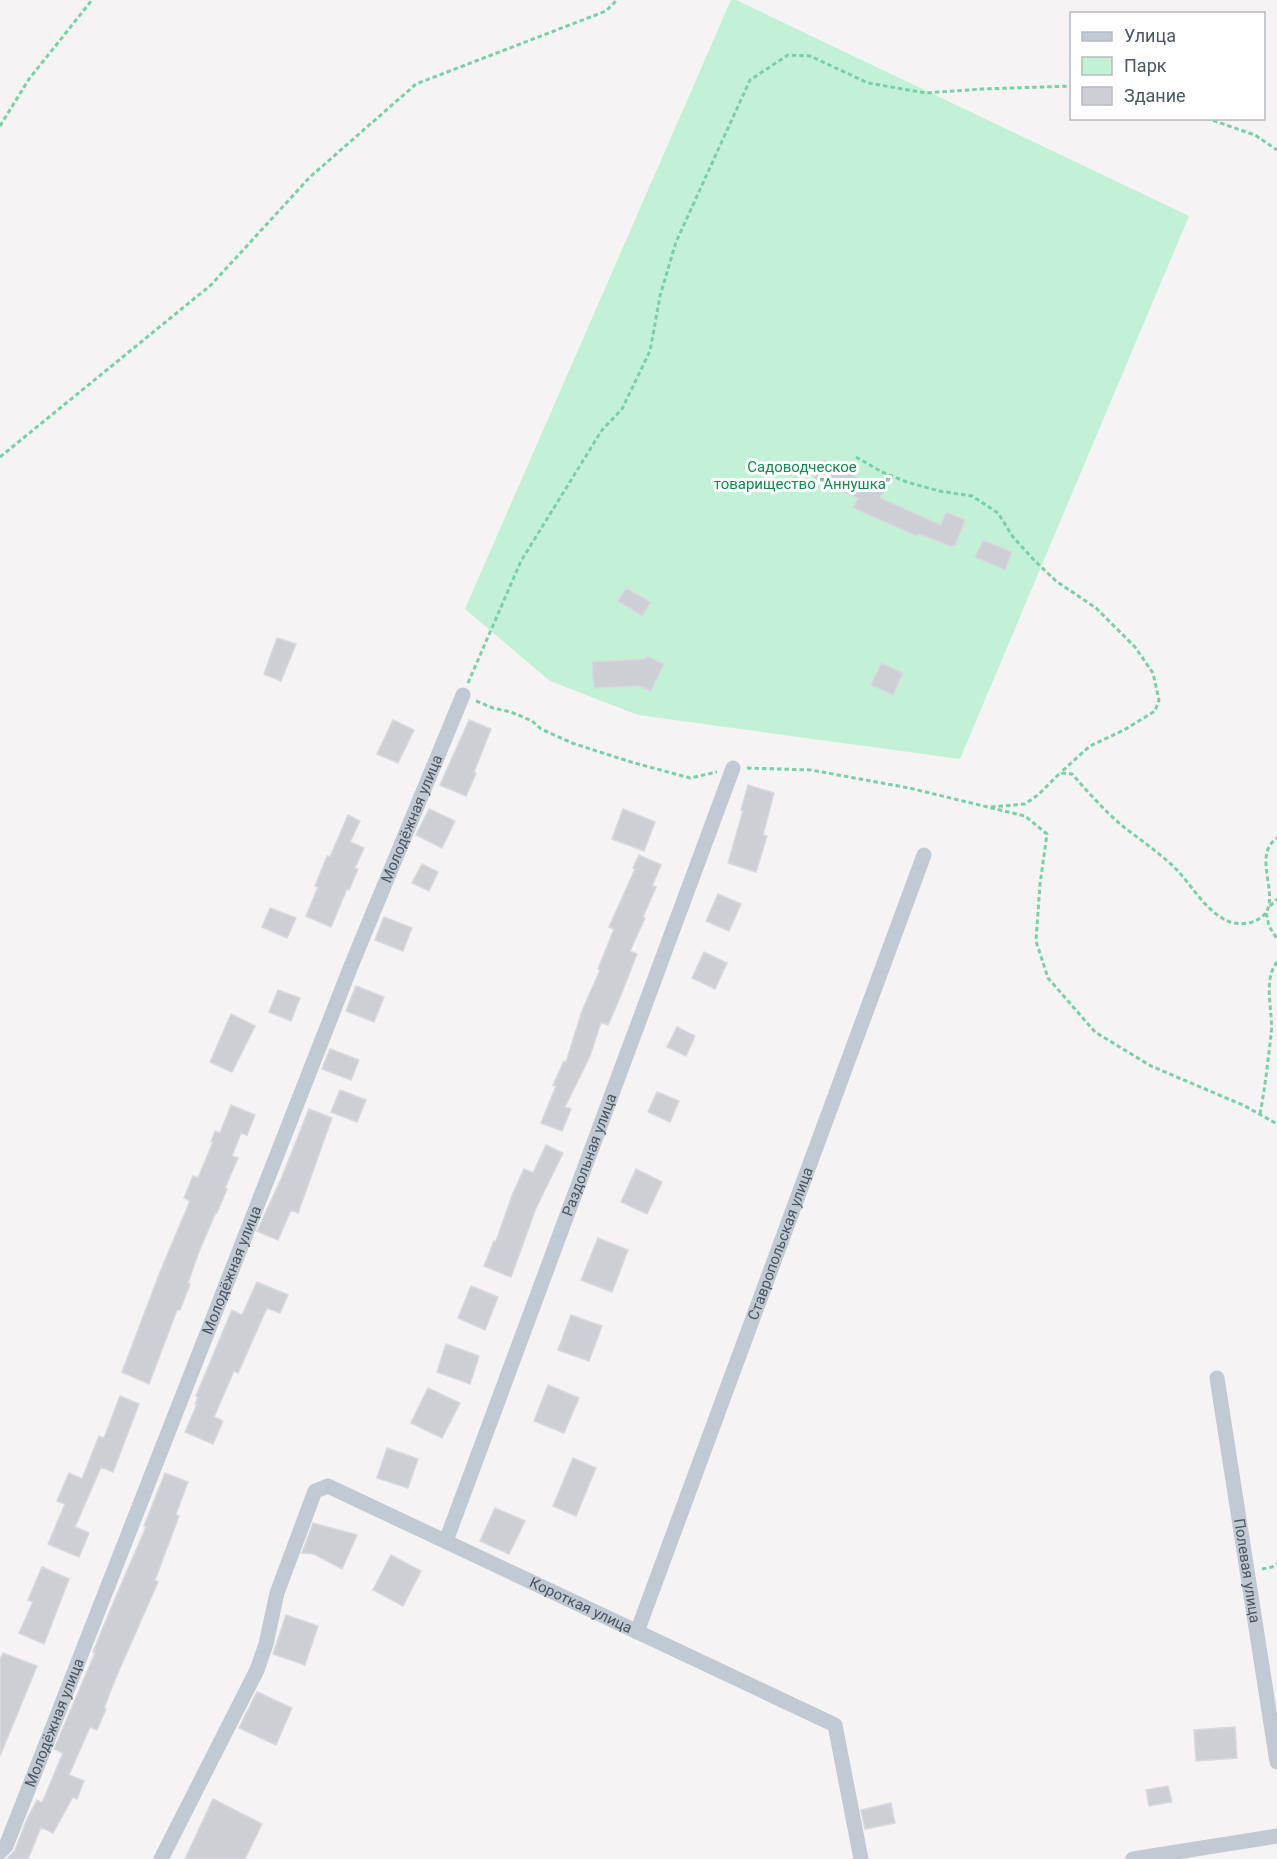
<svg xmlns="http://www.w3.org/2000/svg" width="1277" height="1859" font-family="Roboto,sans-serif">
<style>
.green{fill:#c3f1d5}
.building{fill:#cdcfd5;stroke:#d7d9de;stroke-width:1.5}
.lines{fill:none;stroke-linecap:round;stroke-linejoin:round}
.path{stroke:#7ad0a6;stroke-width:3;stroke-dasharray:4.5 3;stroke-linecap:butt}
.minor{stroke:#c1cad2;stroke-width:15}
.labels{text-anchor:middle;dominant-baseline:central;stroke-width:6;stroke-linejoin:round;paint-order:stroke}
.park-label{font-size:15px;fill:#17864f;stroke:#fff}
.street-label{font-size:15px;fill:#4a5661;stroke:#fff}
</style>
<rect width="100%" height="100%" fill="#f5f3f3"/>
<path class="green" d="M731,0H736L1189,216L960,759L638,715L550,681L465,609Z"/>
<path class="building" d="M822,460L848,471V473L884,490L880,498L941,525L946,512L965,520L955,546H950L919,534L917,536L853,508L858,498L814,479Z
M983,540L1012,552L1005,570L975,557Z
M626,588L651,602L642,616L618,601Z
M277,638L296,644L281,681L264,674Z
M647,656L664,664L651,691L639,686L594,688L592,662L645,659Z
M881,663L903,673L893,695L871,685Z
M393,720L414,730L398,763L377,754Z
M469,720L491,729L474,772L476,773L466,796L440,785Z
M748,785L774,793L763,835L767,836L756,872L728,863L743,811L741,810Z
M429,809L455,821L442,848L416,835Z
M623,809L655,822L644,851L612,839Z
M348,815L360,821L350,842L364,848L355,868L358,869L349,890L347,889L331,927L306,916L318,887L315,886L327,856L330,857Z
M639,855L661,865L652,886L656,887L643,917L645,918L630,951L637,954L619,1000L608,1025L601,1022L590,1056L565,1107L571,1109L562,1131L541,1123L556,1086L553,1085L564,1061L566,1062L582,1011L600,970L598,969L614,929L609,927L635,869L633,868Z
M422,864L438,872L429,891L412,883Z
M718,894L741,904L729,931L706,921Z
M270,908L296,918L287,938L262,927Z
M384,917L412,928L403,951L375,940Z
M704,952L727,963L715,989L692,978Z
M356,986L384,997L374,1022L346,1011Z
M278,990L300,998L291,1021L269,1012Z
M231,1014L255,1026L232,1072L210,1062Z
M677,1027L695,1036L686,1056L667,1047Z
M330,1049L359,1060L351,1080L322,1069Z
M340,1090L366,1100L357,1122L331,1112Z
M657,1092L679,1101L670,1122L648,1112Z
M231,1105L255,1115L247,1135L241,1133L232,1156L238,1158L225,1188L227,1189L217,1213L216,1212L200,1249L188,1283L190,1284L180,1310H177L149,1384L122,1372L160,1272L190,1201L184,1198L193,1176L198,1178L213,1142H211L215,1131L220,1133Z
M309,1109L332,1118L298,1213L291,1210L278,1240L257,1231L281,1179Z
M546,1145L563,1153L536,1208L511,1277L484,1266L494,1241H496L513,1193L524,1169L533,1173Z
M636,1169L662,1182L647,1214L621,1202Z
M598,1238L628,1250L612,1292L581,1280Z
M257,1282L288,1295L280,1313L267,1308L238,1373L234,1371L214,1417L223,1421L213,1444L185,1432L197,1404H195L198,1397L196,1396L232,1310L242,1315Z
M471,1286L498,1297L485,1330L458,1318Z
M571,1315L602,1326L589,1361L558,1350Z
M446,1344L479,1356L470,1384L437,1372Z
M548,1385L579,1398L564,1433L534,1421Z
M428,1388L460,1403L442,1438L411,1423Z
M120,1396L139,1404L113,1472L101,1467L75,1527L89,1533L79,1557L48,1544L65,1504L57,1501L69,1473L82,1479L99,1436L104,1438Z
M387,1448L418,1459L408,1488L377,1478Z
M573,1458L596,1468L576,1516L553,1506Z
M165,1473L188,1482L176,1514L179,1516L155,1580L158,1582L117,1675L104,1708L106,1709L97,1730L90,1727L69,1775L84,1781L77,1799L73,1797L53,1833L41,1827L28,1859H7L15,1850L27,1819L37,1800L42,1803L63,1753L54,1749L95,1653L93,1652L114,1601L146,1527L144,1526Z
M495,1508L525,1521L509,1554L480,1541Z
M313,1523L357,1535L342,1569L314,1554L302,1553Z
M391,1555L421,1571L403,1606L373,1590Z
M42,1567L69,1579L44,1644L19,1633L33,1602L28,1600Z
M286,1615L318,1626L305,1665L273,1654Z
M3,1653L37,1666L0,1756V1659Z
M257,1692L292,1708L276,1745L239,1728Z
M1235,1727L1237,1758L1196,1761L1194,1730Z
M1168,1786L1172,1802L1149,1806L1146,1790Z
M213,1799L262,1824L245,1859H185Z
M891,1803L895,1823L865,1829L861,1810Z"/>
<g class="lines">
<path class="path" d="M1206,118L1255,135L1277,150
M0,126L29,79L92,0
M0,457L211,285L310,177L416,84L606,11L617,0
M856,457L882,472L907,482L939,491L972,496L998,513L1013,537L1034,560L1056,581L1096,608L1135,647L1153,673L1159,700L1155,711L1124,730L1090,746L1060,773
M468,683L521,561L602,430L622,409L650,351L660,296L676,242L750,80L788,55L810,56L868,83L926,93L982,89L1072,86
M476,701L493,708L511,712L532,721L541,729L572,743L631,762L690,778L717,772
M747,768L811,770L909,788L1025,816L1047,834L1040,884L1036,941L1048,978L1095,1032L1151,1066L1245,1106L1277,1124
M991,807L1025,804L1038,795L1060,773L1072,774C1087,791 1103,809 1120,824C1139,839 1160,853 1177,870C1193,887 1207,913 1230,922C1242,926 1260,923 1267,911C1277,889 1253,855 1277,838
M1270,906L1277,899
M1266,913L1269,926L1277,939
M1260,1114C1265,1088 1268,1061 1271,1035C1274,1013 1262,981 1277,962
M1262,1569L1272,1567L1277,1564"/>
<g class="minor">
<path id="s1" d="M1217,1378L1277,1762"/>
<path id="s2" d="M446,1541L733,768"/>
<path id="s3" d="M637,1632L924,855"/>
<path id="s4" d="M0,1852L6,1846L351,966L463,695"/>
<path id="s5" d="M161,1859L257,1670L266,1644L277,1593L315,1491L328,1486L835,1725L861,1859"/>
<path d="M1133,1859L1277,1836"/>
</g>
</g>
<g class="labels">
<g class="park-label">
<text x="802" y="467">Садоводческое<tspan x="802" dy="17">товарищество "Аннушка"</tspan></text>
</g>
<g class="street-label">
<text stroke="none"><textPath href="#s4" startOffset="1113">Молодёжная улица</textPath></text>
<text stroke="none"><textPath href="#s2" startOffset="412">Раздольная улица</textPath></text>
<text stroke="none"><textPath href="#s3" startOffset="414">Ставропольская улица</textPath></text>
<text stroke="none"><textPath href="#s4" startOffset="627">Молодёжная улица</textPath></text>
<text stroke="none"><textPath href="#s1" startOffset="195">Полевая улица</textPath></text>
<text stroke="none"><textPath href="#s5" startOffset="694">Короткая улица</textPath></text>
<text stroke="none"><textPath href="#s4" startOffset="141">Молодёжная улица</textPath></text>
</g>
</g>
<rect x="1070" y="12" width="195" height="108" fill="#ffffff" stroke="#b7bbc0" stroke-width="1.5"/>
<rect x="1082" y="32" width="30" height="9" fill="#c1cad2" stroke="#b7bbc0" stroke-width="1.5"/>
<text x="1124" y="42" font-size="18" fill="#4a5661">Улица</text>
<rect x="1082" y="57" width="30" height="18" fill="#c3f1d5" stroke="#b7bbc0" stroke-width="1.5"/>
<text x="1124" y="72" font-size="18" fill="#4a5661">Парк</text>
<rect x="1082" y="87" width="30" height="18" fill="#cdcfd5" stroke="#b7bbc0" stroke-width="1.5"/>
<text x="1124" y="102" font-size="18" fill="#4a5661">Здание</text>
</svg>
